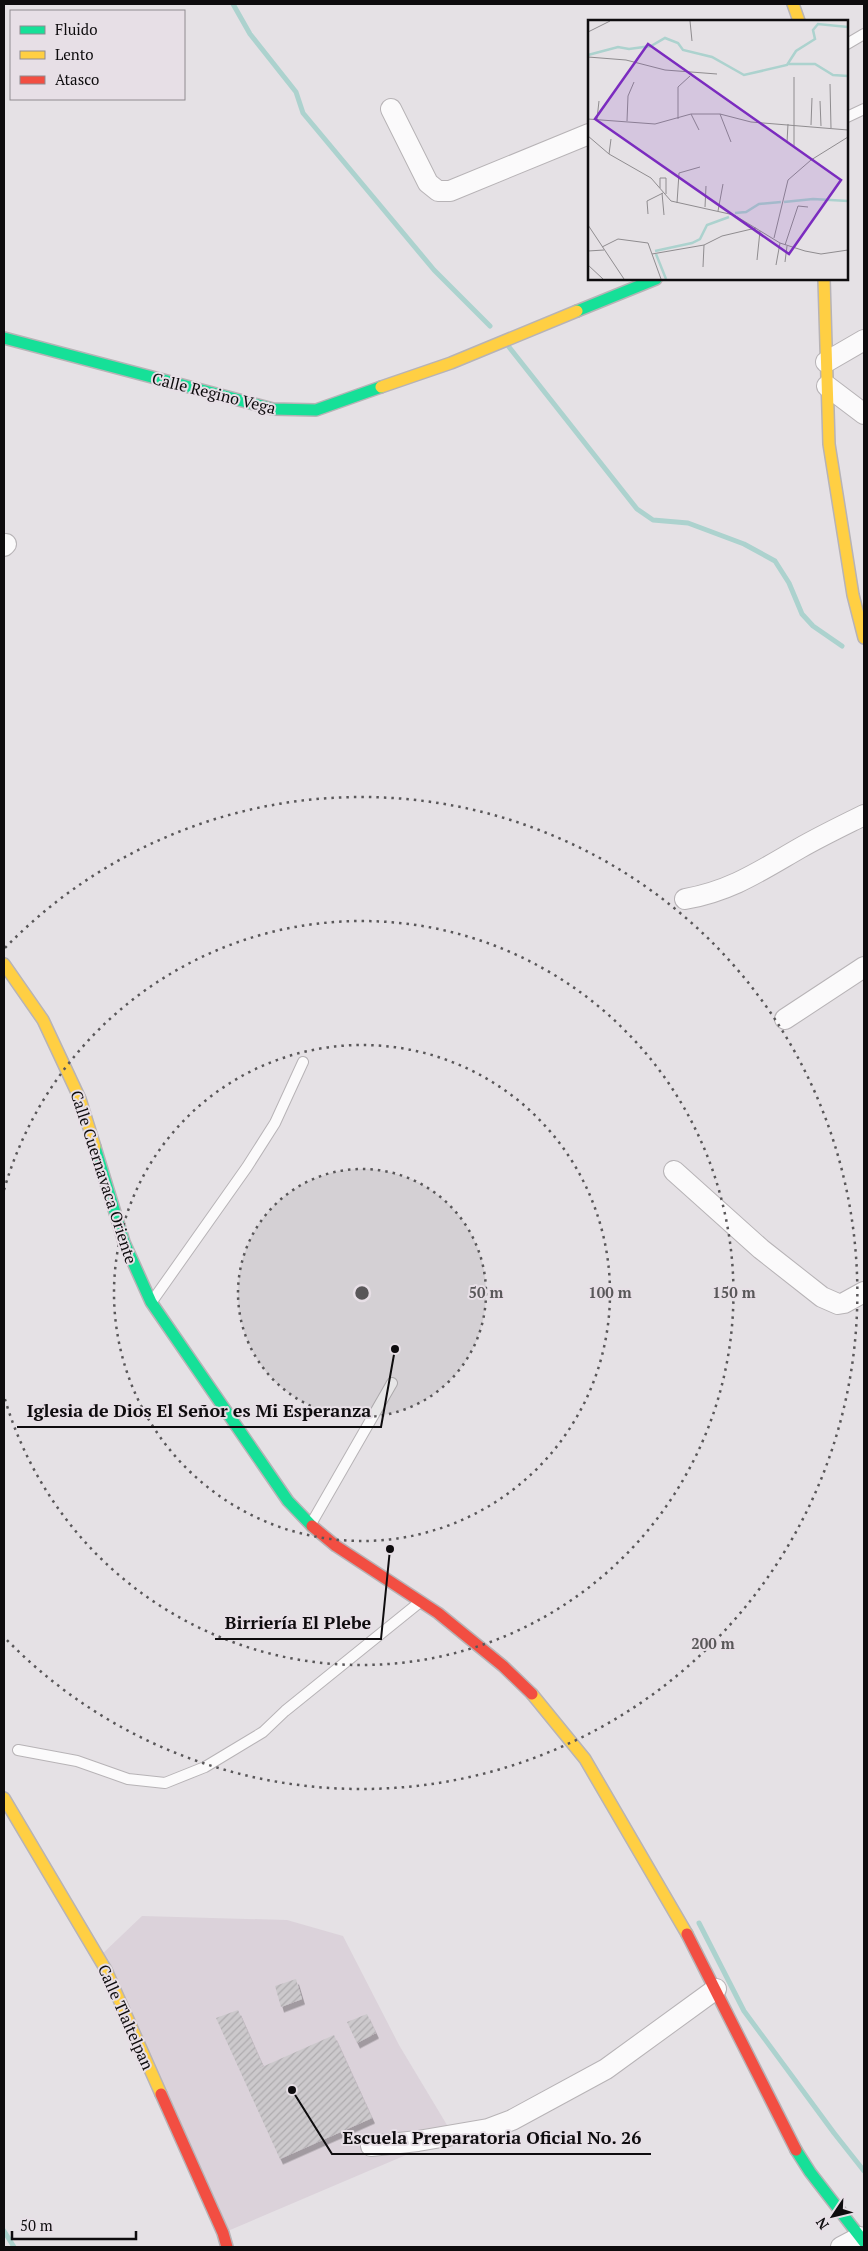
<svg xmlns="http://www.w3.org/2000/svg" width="868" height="2251" font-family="'PT Serif',serif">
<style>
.built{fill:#dbd2da}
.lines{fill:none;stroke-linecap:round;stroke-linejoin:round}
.stream{stroke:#acd2ce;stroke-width:5}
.building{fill:url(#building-hatch);filter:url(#shadow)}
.lane-casing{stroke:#b7b3b6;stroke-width:12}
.street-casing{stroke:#b7b3b6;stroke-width:22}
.fast-casing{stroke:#b7b3b6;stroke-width:14}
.slow-casing{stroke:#b7b3b6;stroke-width:14}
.jam-casing{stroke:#b7b3b6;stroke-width:14}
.lane{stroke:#fbfafb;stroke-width:10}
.street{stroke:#fbfafb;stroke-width:20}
.fast{stroke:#16e098;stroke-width:11}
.slow{stroke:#ffcf43;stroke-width:11}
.jam{stroke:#f24e42;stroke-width:11}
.ring{fill:none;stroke:#595759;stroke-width:2.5;stroke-dasharray:2.5 5}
.labels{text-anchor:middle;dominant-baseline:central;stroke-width:4;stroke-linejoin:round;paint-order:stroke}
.street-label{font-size:16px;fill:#0e0c0e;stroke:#e7dfe6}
.inset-river{fill:none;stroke:#acd2ce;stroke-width:2.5}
.inset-road{fill:none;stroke:#8f8c8f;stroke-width:1}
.view{fill:#7b2cbf;fill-opacity:0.15;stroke:#7b2cbf;stroke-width:2.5}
.inset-edge{fill:none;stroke:#0e0c0e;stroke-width:2.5}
.centre{fill:#595759;stroke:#e7dfe6;stroke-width:2.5}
.ring-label{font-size:15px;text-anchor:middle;font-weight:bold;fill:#595759;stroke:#e7dfe6;stroke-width:4;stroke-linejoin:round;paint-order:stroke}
.leader{fill:none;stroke:#0e0c0e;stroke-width:2}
.callout-dot{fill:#0e0c0e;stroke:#e7dfe6;stroke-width:2}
.callout-label{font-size:18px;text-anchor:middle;font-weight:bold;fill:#0e0c0e;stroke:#e7dfe6;stroke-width:4;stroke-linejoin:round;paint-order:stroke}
</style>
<defs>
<pattern id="building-hatch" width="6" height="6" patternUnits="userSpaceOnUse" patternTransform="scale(1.25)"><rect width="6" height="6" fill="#ccc9cc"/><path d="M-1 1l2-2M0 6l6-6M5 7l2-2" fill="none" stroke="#aeabae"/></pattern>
<filter id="shadow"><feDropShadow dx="3" dy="5.5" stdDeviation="0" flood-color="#0004"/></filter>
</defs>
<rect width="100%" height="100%" fill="#e5e1e5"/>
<path class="built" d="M142,1916L287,1920L343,1936L399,2045L453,2135L223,2233L99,1957Z"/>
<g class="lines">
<path class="stream" d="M233,4L250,34L296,92L303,113L434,270L490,326
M509,347L637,509L653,520L688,523L744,544L775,561L789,583L802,614L813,626L842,646
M699,1923L744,2011L834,2133L864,2171
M4,2231L14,2247"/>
</g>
<path class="building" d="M296,1979L302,1999L281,2007L275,1986Z
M238,2010L263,2066L253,2071L334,2035L372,2118L280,2159L216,2018Z
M367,2014L376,2033L357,2043L347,2022Z"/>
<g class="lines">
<g class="lane-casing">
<path id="lane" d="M847,44L864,34
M847,117L864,109
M153,1300L247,1167L275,1123L303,1062
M311,1524L392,1383
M18,1750L77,1761L128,1779L165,1783L205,1767L263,1732L285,1711L420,1602"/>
</g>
<g class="street-casing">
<path id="street" d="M391,109L428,183L438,191H450L589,134
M826,362L864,340
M827,386L864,414
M4,546L6,544
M685,899C731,891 760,871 800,848C821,836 842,826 864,815
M785,1019L864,967
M674,1171L761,1249L822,1297L838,1304L844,1303L864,1292
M371,2146L418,2141L488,2129L512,2120L606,2069L716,1989
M841,2247L860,2237"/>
</g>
<g class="fast-casing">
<path id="fast" d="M577,311L656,279
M4,338L273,409L316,410L381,387
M95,1147L124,1242L151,1302L288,1501L312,1526
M796,2150L810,2172L864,2242"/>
</g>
<g class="slow-casing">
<path id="slow" d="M793,4L799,21
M824,279L829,444L853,595L864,638
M381,387L451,363L577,311
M4,964L43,1020L80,1099L95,1147
M532,1694L585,1759L687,1934
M4,1798L106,1970L161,2094"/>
</g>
<g class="jam-casing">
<path id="jam" d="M312,1526L336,1546L438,1613L503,1666L532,1694
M687,1934L796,2150
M161,2094L223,2233L227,2247"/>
</g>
<use href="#lane" class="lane"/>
<use href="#street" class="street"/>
<use href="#fast" class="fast"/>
<use href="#slow" class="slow"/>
<use href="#jam" class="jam"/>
</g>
<circle cx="362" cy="1293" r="124" fill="#595759" fill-opacity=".12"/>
<g class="ring">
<circle cx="362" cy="1293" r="124"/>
<circle cx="362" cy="1293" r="248"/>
<path d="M4 1190A372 372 0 1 1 4 1396"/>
<path d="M5 948A496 496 0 1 1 5 1638"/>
</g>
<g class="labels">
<g class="street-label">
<text transform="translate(214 393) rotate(14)">Calle Regino Vega</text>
<text transform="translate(104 1177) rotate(72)">Calle Cuernavaca Oriente</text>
<text transform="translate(126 2017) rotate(66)">Calle Tlaltelpan</text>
</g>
</g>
<g transform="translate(588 20)">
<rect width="260" height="260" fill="#e5e1e5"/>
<path class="inset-river" d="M0,35L30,27L41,29L63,26L77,18L90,23L95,30L124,37L156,55L199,45L208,31L227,19L225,10L230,4L260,7M200,44H227L245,55L260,56M196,182L225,179L260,181M147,193L158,192L171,184L193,182M67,231L104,223L112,219L119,205L141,197M68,234L78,259"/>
<path class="inset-road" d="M102,1L104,21M0,12L22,1M0,37L38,40L77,50L129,54M206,57V127M242,64L243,108M232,81L233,106M103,94L111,110M132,94L143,122M0,99L67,104L103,94H132L163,102L260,110M9,99L11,81M90,99V67L102,56M39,101L40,76L46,62M223,105L224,78M0,116L21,134L63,158L83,181L146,195L192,223L217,231L233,234L260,230M199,122L200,104M21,134L23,119M72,168V158H78V174M74,173L76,195M89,183L91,153L112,147M117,187L118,166M130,191L135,164M60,194L59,181L75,173M0,205L36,259M186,218L200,160L223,140L260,117M197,225L210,186L220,187M14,227L30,219L60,223L73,259M0,231L16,230M64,234L116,225L134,216L168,208M169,240L172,211M197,242L199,226M0,245L15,259M188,245L192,223M115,247L116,225"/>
<path class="view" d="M60,24L253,160L201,234L7,99Z"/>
<rect width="260" height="260" class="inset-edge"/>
</g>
<circle cx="362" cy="1293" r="8" class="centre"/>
<g class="ring-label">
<text x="486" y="1298">50 m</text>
<text x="610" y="1298">100 m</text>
<text x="734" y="1298">150 m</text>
<text x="713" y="1649">200 m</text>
</g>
<path class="leader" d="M395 1349L381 1427H17M390 1549L381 1639H215M292 2090L332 2154H651"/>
<g class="callout-dot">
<circle cx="395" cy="1349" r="5"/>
<circle cx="390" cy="1549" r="5"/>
<circle cx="292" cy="2090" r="5"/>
</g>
<g class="callout-label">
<text x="199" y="1417">Iglesia de Dios El Señor es Mi Esperanza</text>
<text x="298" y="1629">Birriería El Plebe</text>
<text x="492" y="2144">Escuela Preparatoria Oficial No. 26</text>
</g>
<rect width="868" height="2251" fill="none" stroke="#0e0c0e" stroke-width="10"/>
<rect x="10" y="10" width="175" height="90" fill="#e7dfe6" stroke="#908b90"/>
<rect x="20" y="26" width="25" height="8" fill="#16e098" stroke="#908b90"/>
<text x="55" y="35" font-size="15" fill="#0e0c0e">Fluido</text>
<rect x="20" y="51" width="25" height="8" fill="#ffcf43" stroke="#908b90"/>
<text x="55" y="60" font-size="15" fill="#0e0c0e">Lento</text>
<rect x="20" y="76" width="25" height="8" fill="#f24e42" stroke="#908b90"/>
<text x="55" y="85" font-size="15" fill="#0e0c0e">Atasco</text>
<g transform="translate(833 2216) rotate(235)" stroke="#e7dfe6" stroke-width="4" paint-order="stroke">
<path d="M0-4L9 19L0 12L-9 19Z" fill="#0e0c0e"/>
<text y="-8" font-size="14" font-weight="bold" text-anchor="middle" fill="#0e0c0e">N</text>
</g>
<path d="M12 2231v8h124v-8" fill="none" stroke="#0e0c0e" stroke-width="2.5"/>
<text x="20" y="2231" font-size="15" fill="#0e0c0e" stroke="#e7dfe6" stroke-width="4" paint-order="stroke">50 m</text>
</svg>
